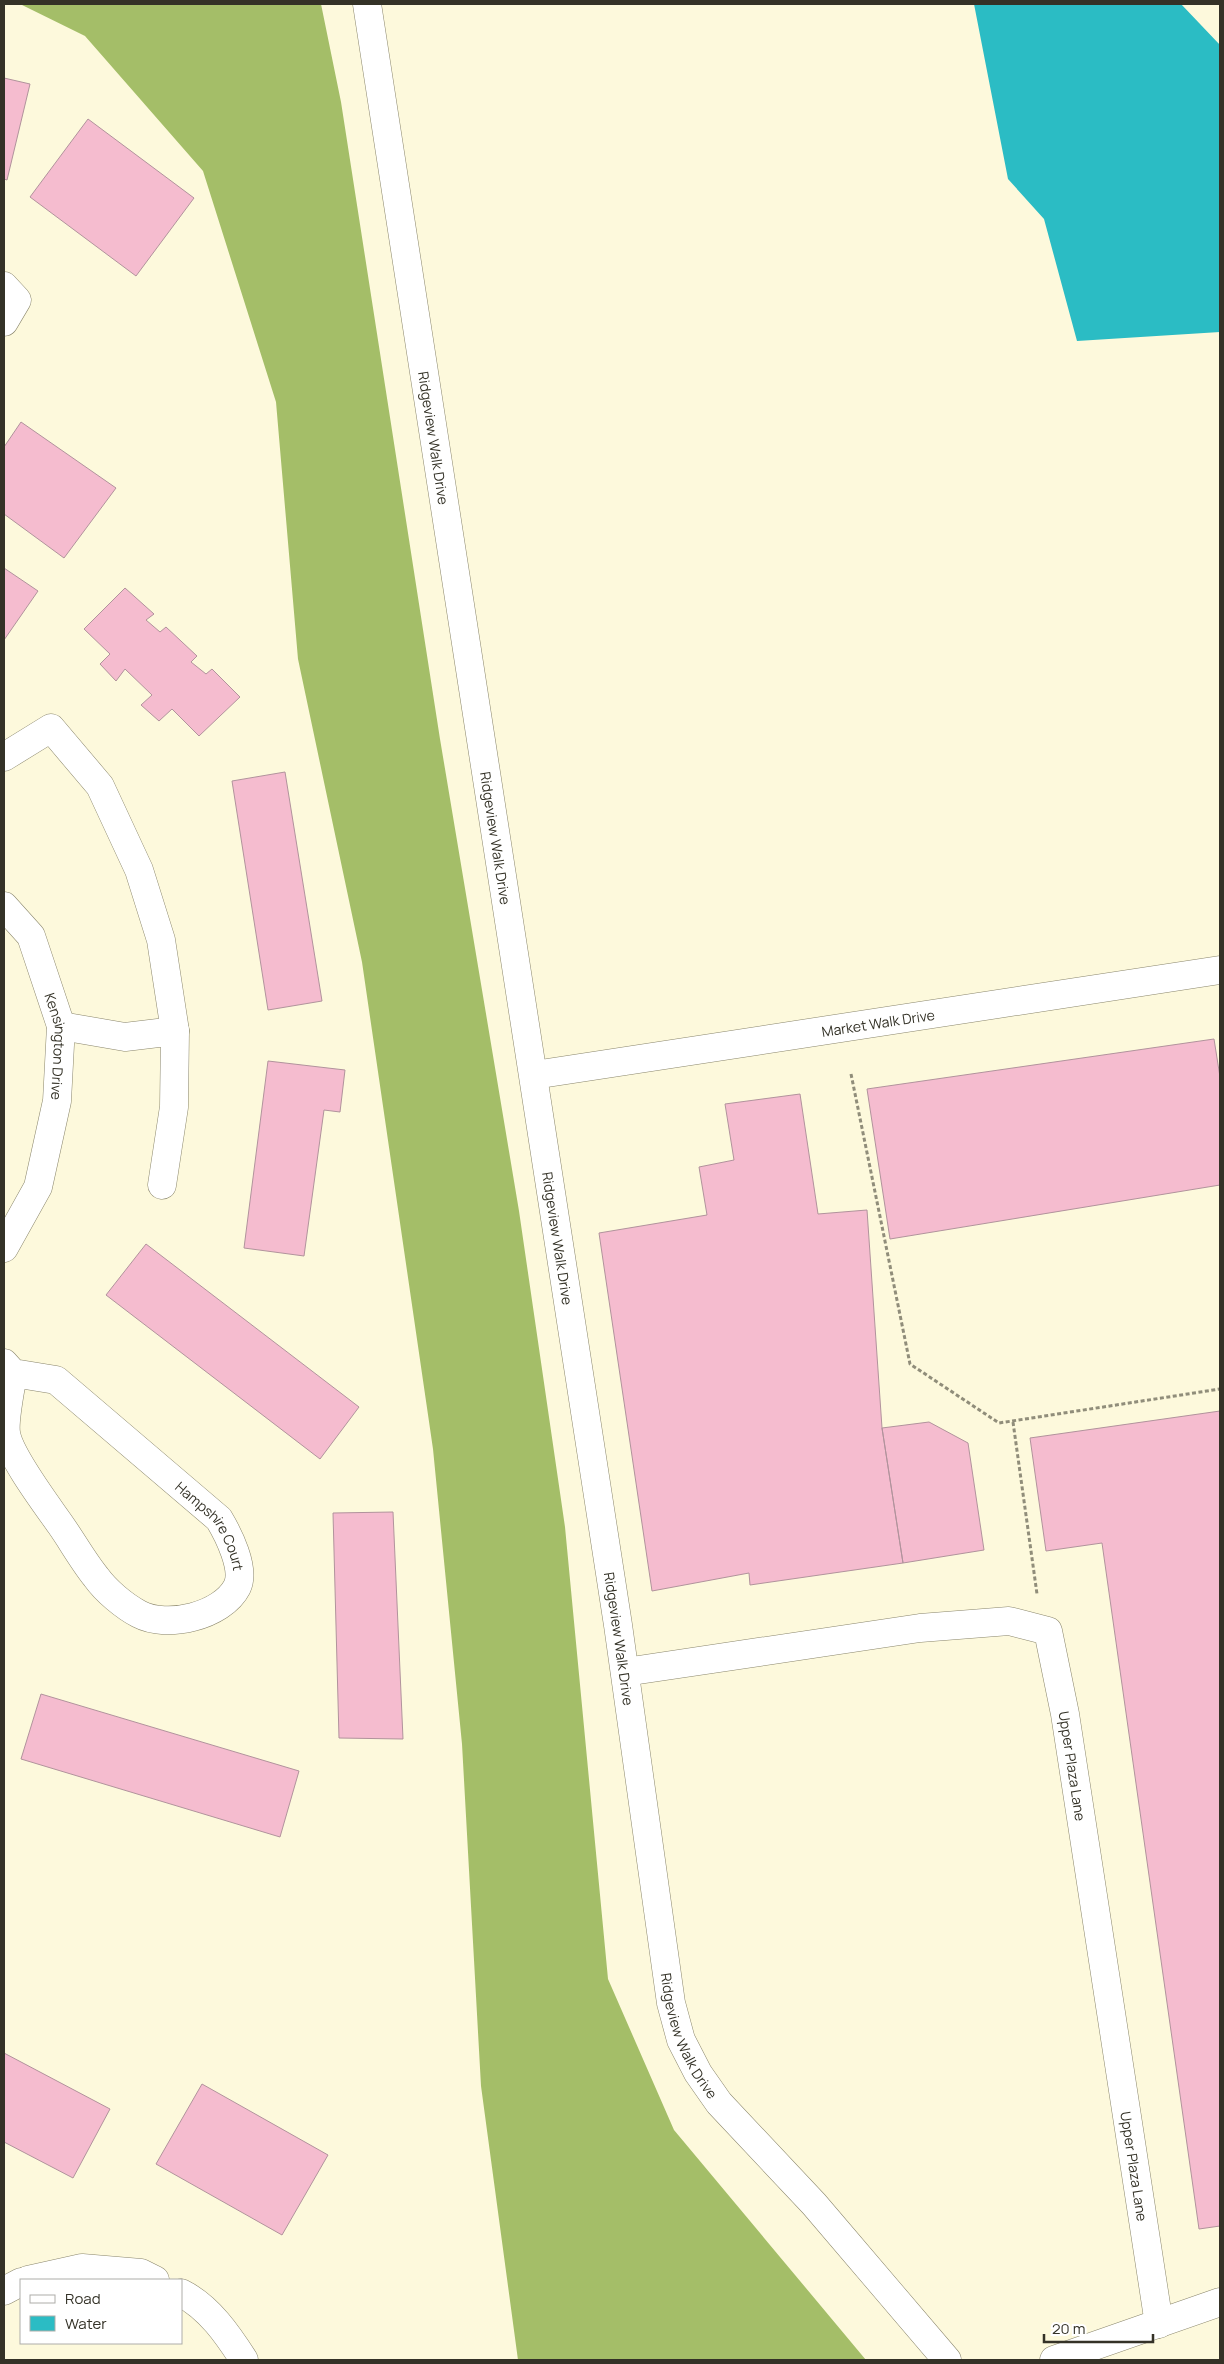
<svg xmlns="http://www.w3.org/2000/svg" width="1224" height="2364" font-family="Manrope,sans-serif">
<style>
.forest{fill:#a4be68}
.water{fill:#2bbcc4}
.building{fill:#f5bccf;stroke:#b1939c}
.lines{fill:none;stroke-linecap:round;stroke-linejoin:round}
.street-casing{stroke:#8a866c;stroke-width:29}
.path{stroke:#908d7a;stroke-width:3;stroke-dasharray:4 2.5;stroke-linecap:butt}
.street{stroke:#fff;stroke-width:28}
.labels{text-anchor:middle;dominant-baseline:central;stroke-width:4.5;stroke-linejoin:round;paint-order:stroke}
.street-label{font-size:14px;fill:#343227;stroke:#fff}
</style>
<rect width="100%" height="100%" fill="#fdf9dc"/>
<path class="forest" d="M20,4H321L341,102L440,739L519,1211L565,1527L608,1979L674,2130L866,2360H518L481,2086L462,1744L433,1449L362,962L298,659L276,402L203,171L85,36Z"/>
<path class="water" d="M974,4H1181L1220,45V332L1077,341L1044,219L1008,179Z"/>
<path class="building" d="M4,78L30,84L7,180L4,179Z
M88,119L194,198L136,276L30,197Z
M21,422L116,488L64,558L4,514V447Z
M4,568L38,591L4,640Z
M125,588L154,614L146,620L160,632L166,627L197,656L191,662L206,674L212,669L240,697L199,736L172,709L159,721L141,705L152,695L125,669L116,681L100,664L110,654L84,629Z
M285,772L322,1001L268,1010L232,781Z
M1214,1039L1220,1077V1185L890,1239L867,1089Z
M268,1061L345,1070L340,1112L324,1110L304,1256L244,1248Z
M800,1094L818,1214L867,1210L882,1428L903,1563L750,1585L749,1573L652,1591L599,1233L707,1215L699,1167L734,1160L725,1104Z
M146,1244L359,1407L320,1459L106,1295Z
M1220,1411V2226L1199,2229L1102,1543L1046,1551L1030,1438Z
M929,1422L968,1443L984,1550L903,1563L882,1428Z
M393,1512L403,1739L339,1738L333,1513Z
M41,1694L299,1771L280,1837L21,1759Z
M4,2053L110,2109L73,2178L4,2142Z
M202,2084L328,2155L282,2235L156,2164Z"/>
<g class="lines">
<g class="street-casing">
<g id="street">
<path id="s1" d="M367,4L618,1625L671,2003L681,2040L698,2073L719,2103L814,2204L947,2360"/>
<path d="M4,286L17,300L4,322"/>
<path d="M4,757L51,728L100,786L139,870L161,940L175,1031"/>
<path id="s2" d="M4,906L31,936L61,1026L57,1101L38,1187L4,1248"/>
<path d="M61,1026L125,1037L175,1031L174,1107L162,1185"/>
<path id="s3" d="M534,1075L1220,970"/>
<path id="s4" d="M4,1363L13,1373L56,1380L219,1519C228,1534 246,1569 237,1587C222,1616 167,1629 139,1614C124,1606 106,1591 96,1577C83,1561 72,1541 60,1524C46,1504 9,1455 6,1433C4,1419 11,1388 13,1373"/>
<path id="s5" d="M625,1672L920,1628L1009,1621L1048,1631L1065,1714L1159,2324"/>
<path d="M28,2280L82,2268L141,2273L155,2280"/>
<path d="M4,2291L21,2282"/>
<path d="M181,2293C209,2307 228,2335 244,2360"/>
<path d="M1054,2360L1220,2302"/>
</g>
</g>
<path class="path" d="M851,1074L910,1364L999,1423L1220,1389
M1013,1422L1037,1594"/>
<use href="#street" class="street"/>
</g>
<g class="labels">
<g class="street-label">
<text stroke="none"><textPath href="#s1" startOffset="439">Ridgeview Walk Drive</textPath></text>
<text stroke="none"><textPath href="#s1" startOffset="844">Ridgeview Walk Drive</textPath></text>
<text stroke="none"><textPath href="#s3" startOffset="348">Market Walk Drive</textPath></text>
<text stroke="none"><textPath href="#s2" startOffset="155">Kensington Drive</textPath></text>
<text stroke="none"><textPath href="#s1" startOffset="1249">Ridgeview Walk Drive</textPath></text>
<text stroke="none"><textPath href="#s4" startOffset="272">Hampshire Court</textPath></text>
<text stroke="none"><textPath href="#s1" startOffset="1654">Ridgeview Walk Drive</textPath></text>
<text stroke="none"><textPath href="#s5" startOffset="565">Upper Plaza Lane</textPath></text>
<text stroke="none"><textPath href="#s1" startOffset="2059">Ridgeview Walk Drive</textPath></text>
<text stroke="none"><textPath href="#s5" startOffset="970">Upper Plaza Lane</textPath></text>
</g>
</g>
<rect width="1224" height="2364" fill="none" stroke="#343227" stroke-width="10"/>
<rect x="20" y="2279" width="162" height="65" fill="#ffffff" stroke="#aeada9"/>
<rect x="30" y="2295" width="25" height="8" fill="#ffffff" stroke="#aeada9"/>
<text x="65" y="2304" font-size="15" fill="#343227">Road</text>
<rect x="30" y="2316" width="25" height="15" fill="#2bbcc4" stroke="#aeada9"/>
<text x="65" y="2329" font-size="15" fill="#343227">Water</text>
<path d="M1044 2334v8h109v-8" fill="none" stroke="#343227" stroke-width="2.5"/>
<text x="1052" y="2334" font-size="15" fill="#343227" stroke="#ffffff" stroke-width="4" paint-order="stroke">20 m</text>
</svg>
